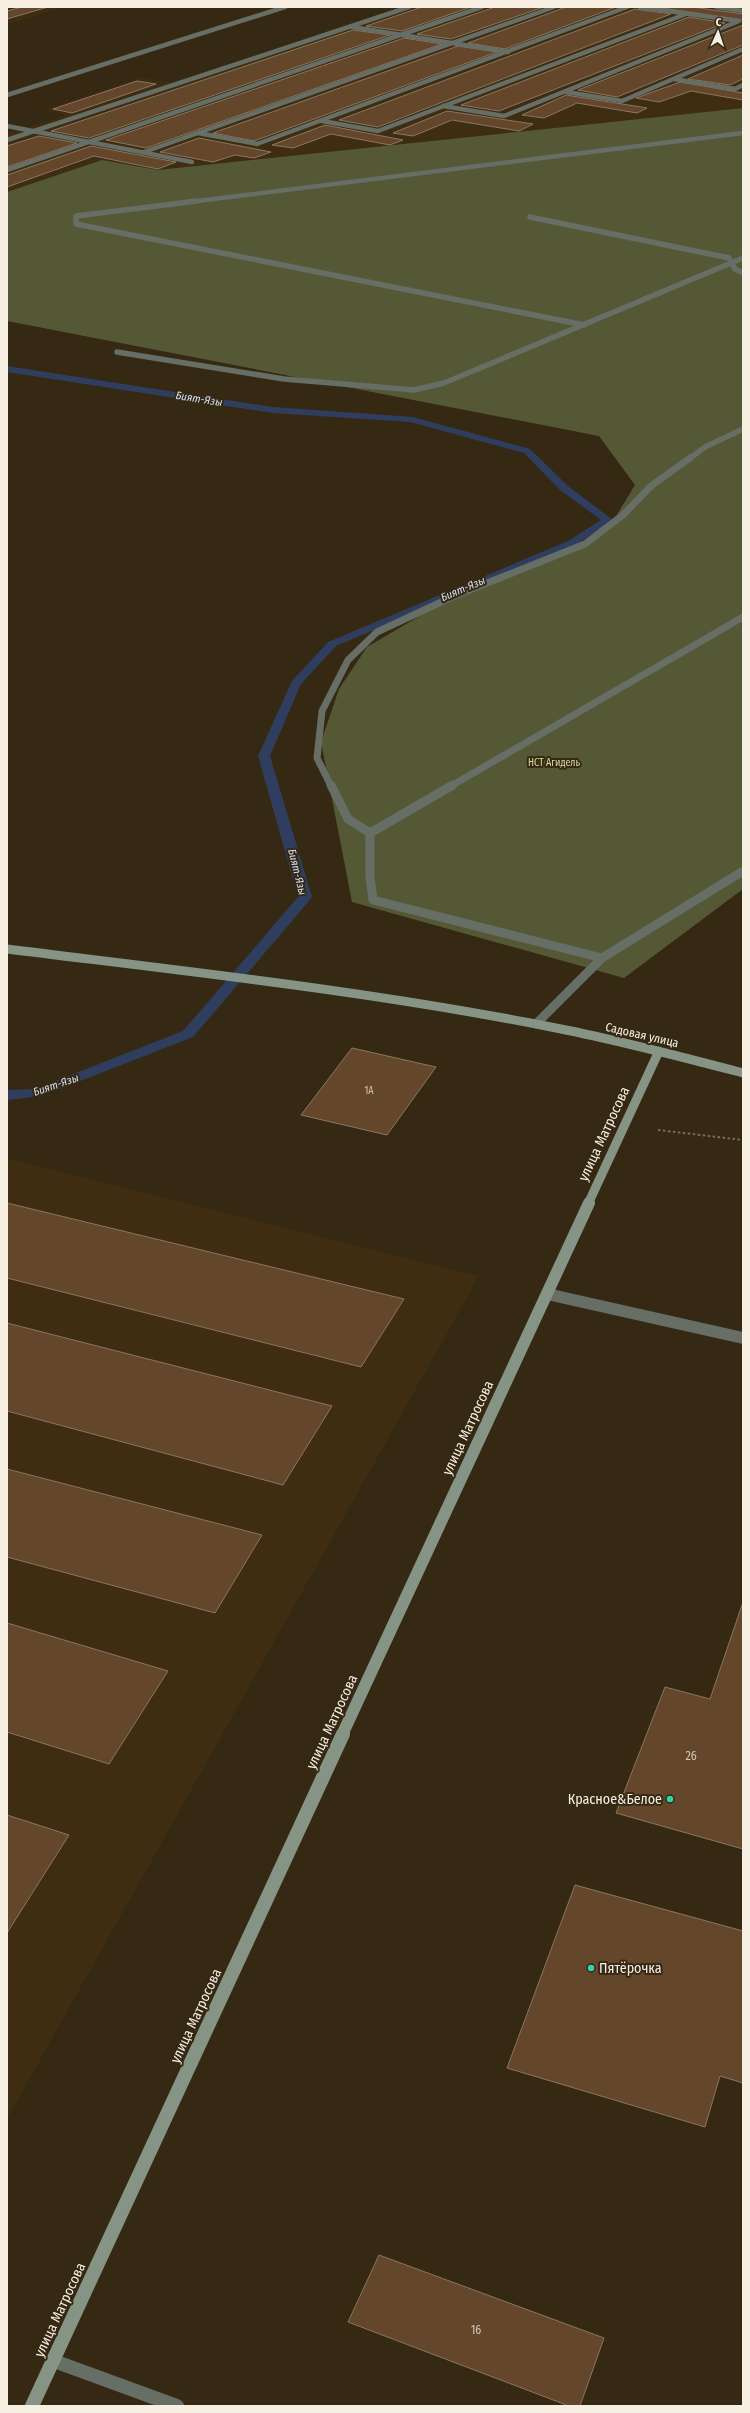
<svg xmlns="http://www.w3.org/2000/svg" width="750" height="2413" font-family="'Fira Sans Condensed',sans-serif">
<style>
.built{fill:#3e2d11}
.green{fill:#555835}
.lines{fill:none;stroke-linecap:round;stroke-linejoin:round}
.stream{fill:#2f3e5e;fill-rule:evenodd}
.building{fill:#64462a;stroke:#8a7662}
.path{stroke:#776d5a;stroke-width:2;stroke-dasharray:2.5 2.5;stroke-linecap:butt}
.lane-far4{stroke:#666e66;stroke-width:4.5}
.lane-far3{stroke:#666e66;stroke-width:5.5}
.lane-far2{stroke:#666e66;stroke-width:7}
.lane-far1{stroke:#666e66;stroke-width:9}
.lane{stroke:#666e66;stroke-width:12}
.street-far1{stroke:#666e66;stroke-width:4.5}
.street{stroke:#666e66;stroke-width:14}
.secondary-far2{stroke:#869486;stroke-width:9}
.secondary-far1{stroke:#869486;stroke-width:12}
.secondary{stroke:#869486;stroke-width:14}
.poi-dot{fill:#34d4a8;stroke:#352914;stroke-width:1.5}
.labels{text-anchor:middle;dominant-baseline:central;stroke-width:4;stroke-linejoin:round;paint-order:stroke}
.far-park-label{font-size:10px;fill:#d9df9a;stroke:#352914}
.number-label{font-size:10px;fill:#d2c5b4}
.far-water-label{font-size:11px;font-style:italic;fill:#d3dff7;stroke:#352914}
.street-label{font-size:12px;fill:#f7efe2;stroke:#352914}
.near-number-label{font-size:12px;fill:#d2c5b4}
.near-street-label{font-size:14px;fill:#f7efe2;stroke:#352914}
.near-poi-label{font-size:14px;fill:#f7efe2;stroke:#352914;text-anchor:end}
</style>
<rect width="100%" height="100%" fill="#352914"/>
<path class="built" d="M7,7H64L7,24Z
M401,7H698L743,14V108L158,170L102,160L7,192V134L66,115L43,110L142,78L173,83Z
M7,1158L479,1276L7,2119Z"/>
<path class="green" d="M743,108V889L624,978L352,902L321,742L339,689L367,647L435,607L607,531L635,485L599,436L7,321V192L102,160L158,170Z"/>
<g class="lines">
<path class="stream" d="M7,366L273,407L413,417L530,449L568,486L613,520L576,545L336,646L301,684L270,756L312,897L310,900L193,1037L42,1096L7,1100V1090L35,1089L183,1031L298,897L258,756L292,681L328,642L568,541L601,520L560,490L524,453L410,422L273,413L7,372Z"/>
</g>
<path class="building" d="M22,7H48L7,19V11Z
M422,7H471L402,31L366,26Z
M495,7H544L451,39L417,34Z
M566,7H616L505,49L468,43Z
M655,7H692L743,14V20Z
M635,9L671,14L378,127L339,120Z
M689,17L725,23L499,111L461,105Z
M743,25V45L617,97L578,90Z
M353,30L390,35L89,138L51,131Z
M404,38L442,44L146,148L106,140Z
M458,46L497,52L254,141L213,133Z
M743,55V79L730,85L688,79Z
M137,81L156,84L72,113L53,109Z
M680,82L743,93V100L691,91L659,102L636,98Z
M566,95L647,108L637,113L577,103L544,118L522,115Z
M447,111L533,124L519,131L452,120L413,136L393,133Z
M325,125L403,140L390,145L331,134L293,148L272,145Z
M39,136L77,143L7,167V146Z
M199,138L271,152L254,158L235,155L213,162L160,152Z
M91,146L176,162L158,169L94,156L7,187V175Z
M352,1048L436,1067L387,1135L301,1115Z
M7,1203L404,1299L361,1367L7,1278Z
M7,1323L332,1406L283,1485L7,1411Z
M7,1469L262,1535L215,1613L7,1557Z
M743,1602V1849L616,1813L665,1687L710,1699Z
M7,1623L168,1671L109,1764L7,1732Z
M7,1815L69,1835L7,1933Z
M575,1885L743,1931V2083L720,2076L705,2127L507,2068Z
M379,2255L604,2338L580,2406H569L348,2322Z"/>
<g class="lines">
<path class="path" d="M658,1130L743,1140"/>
<path class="lane-far4" d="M640,7L739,21
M716,7L743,11
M352,27L508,52
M674,79L735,89L743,85
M566,92L622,101L743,49
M443,106L504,116L739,21
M322,121L378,131L686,14
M7,126L192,162
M198,133L257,144L627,7
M7,140L409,7
M144,152L554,7
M7,170L482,7
M189,202L743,133"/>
<path class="lane-far3" d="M197,201L76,216V224L584,325
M530,217L729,258L735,269L743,273
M117,352L284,379L414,390L444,383L743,258
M689,459L705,447L743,429"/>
<path class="lane-far2" d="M331,786L317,758L322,711L348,660L377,632L452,597L585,544L623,515L651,486L690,458
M451,786L743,617"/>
<path class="lane-far1" d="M331,785L348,819L370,833
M453,785L370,833V877L373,900L602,958
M536,1024L602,958L743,871"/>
<path class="lane" d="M547,1294L743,1338"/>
<path class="street-far1" d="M7,95L285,7"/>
<path class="street" d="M54,2361L177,2406"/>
<path class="secondary-far2" d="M7,949C192,972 378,992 561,1029C622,1041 682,1057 743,1073
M588,1204L659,1051"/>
<path class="secondary-far1" d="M342,1735L589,1203"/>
<path class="secondary" d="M32,2406L343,1734"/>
</g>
<g class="poi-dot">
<circle cx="670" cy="1799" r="4"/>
<circle cx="591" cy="1968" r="4"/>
</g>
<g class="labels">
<g class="far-park-label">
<text x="554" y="763">НСТ Агидель</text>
</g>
<g class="number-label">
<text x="369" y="1091">1А</text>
</g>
<g class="far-water-label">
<text transform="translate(199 399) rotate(9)">Бият-Язы</text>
<text transform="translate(463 589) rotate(-23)">Бият-Язы</text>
<text transform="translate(297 872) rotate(76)">Бият-Язы</text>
<text transform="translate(56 1085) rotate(-19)">Бият-Язы</text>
</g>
<g class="street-label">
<text transform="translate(642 1035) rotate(13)">Садовая улица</text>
</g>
<g class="near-number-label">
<text x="691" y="1756">26</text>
<text x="476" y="2330">16</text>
</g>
<g class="near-street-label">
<text transform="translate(604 1134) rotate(-65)">улица Матросова</text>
<text transform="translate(468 1428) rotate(-65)">улица Матросова</text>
<text transform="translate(332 1722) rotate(-65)">улица Матросова</text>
<text transform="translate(196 2016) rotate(-65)">улица Матросова</text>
<text transform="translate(60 2310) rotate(-65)">улица Матросова</text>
</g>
<g class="near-poi-label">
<text x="662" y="1799">Красное&amp;Белое</text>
<text x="599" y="1968" text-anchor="start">Пятёрочка</text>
</g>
</g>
<rect width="750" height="2413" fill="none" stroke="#f7efe2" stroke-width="16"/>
<g transform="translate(718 32) rotate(3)" stroke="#352914" stroke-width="3" paint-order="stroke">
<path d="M0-3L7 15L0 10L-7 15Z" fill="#f7efe2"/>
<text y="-6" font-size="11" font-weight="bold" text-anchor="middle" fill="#f7efe2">С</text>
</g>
</svg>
